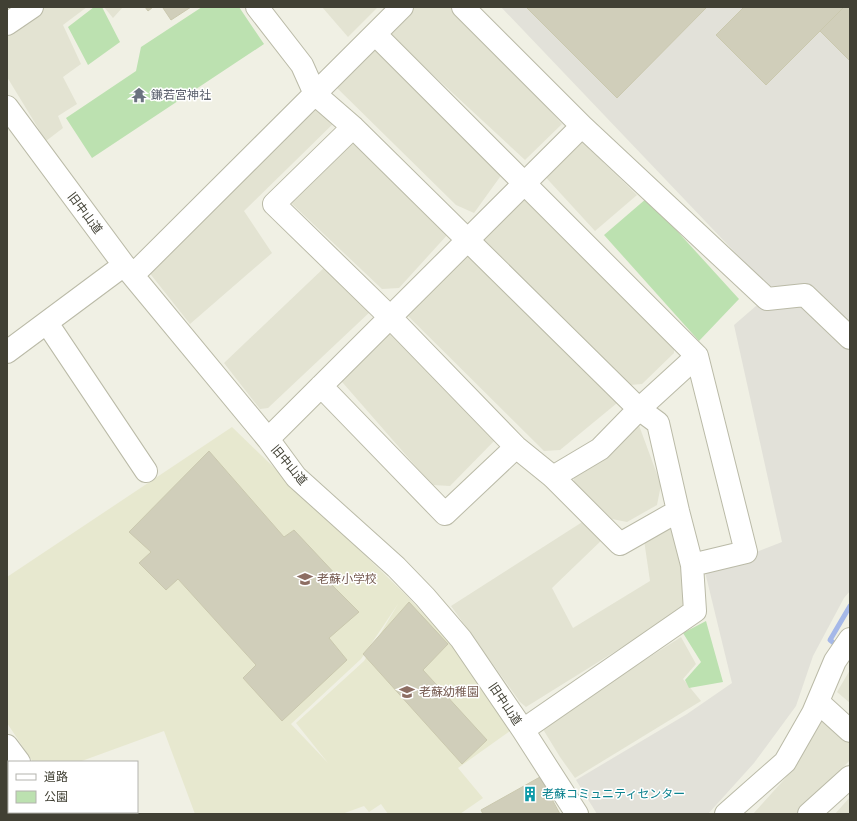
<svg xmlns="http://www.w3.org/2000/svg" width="857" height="821" font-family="'Roboto Condensed','Noto Sans JP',sans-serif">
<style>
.residential{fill:#e3e3d2}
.industrial{fill:#e2e1d9}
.education{fill:#e7e8cf;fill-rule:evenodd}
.green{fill:#bce1b0}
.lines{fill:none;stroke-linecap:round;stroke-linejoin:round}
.stream{stroke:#a5b8e8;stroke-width:5}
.building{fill:#d0ceba;stroke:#cac8ae}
.minor-casing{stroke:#babaa7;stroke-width:24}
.minor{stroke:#fff;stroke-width:22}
.labels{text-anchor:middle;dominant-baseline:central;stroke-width:3;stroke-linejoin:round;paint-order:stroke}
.worship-label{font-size:12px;fill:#5b616d;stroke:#fff;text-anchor:start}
.street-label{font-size:12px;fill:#414034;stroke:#fff}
.education-label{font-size:12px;fill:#785e54;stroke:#fff;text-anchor:start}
.culture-label{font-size:12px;fill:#0d838f;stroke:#fff;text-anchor:start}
</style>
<rect width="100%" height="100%" fill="#f0f0e4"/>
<path class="residential" d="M43,7H87L63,25L81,64L63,77L77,104L58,116L63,128L46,141L7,77V31Z
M104,7H123L113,18Z
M322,7H378L348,37Z
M411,7H456L562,124L525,160L391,36L390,26Z
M368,40L505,170L474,213L456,205L335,86Z
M307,101L339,118L244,211L272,253L190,324L144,266Z
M357,136L449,233L399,288L382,289L290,202Z
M576,136L637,195L595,231L540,171Z
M527,187L674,342V353L642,384L630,385L480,239Z
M469,242L622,399L560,450L544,451L407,315Z
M327,265L372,310L268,408L260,409L224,363Z
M388,321L498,437L450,486L432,485L336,375Z
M637,420L661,485L657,505L627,522L612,519L574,482L573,467Z
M672,517L689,594L685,608L526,707L520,702L451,606L587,519L606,536L552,588L573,628L650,581L643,533Z
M681,637L696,664L683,679L701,701L575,778L560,757L541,726Z
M850,670V703L837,692Z
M820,717L850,743V760L799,814H753L790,773Z
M850,797V814H835Z"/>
<path class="industrial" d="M501,7H850V323L813,289L767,286Z
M802,303L850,348V591L844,598L813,656L796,706L754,763L708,814H597L576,780L687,714L732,683L705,572L782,542L734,325L756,306Z"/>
<path class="education" d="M232,427L405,594L456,649L510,731L458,768L483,798L460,814H388L381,804L369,812L364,806L342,814H195L164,731L79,762H33L7,723V577ZM398,604L364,661L296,723L328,763L291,724L361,659Z"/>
<path class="green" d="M94,7H102L120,42L88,65L68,27Z
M202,7H239L264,44L92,158L66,118L136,71L141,47Z
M647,198L739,299L699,341L604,235Z
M706,621L723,682L689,688L685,680L701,662L683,633Z"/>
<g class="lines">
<path class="stream" d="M839,647L830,640L850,606"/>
</g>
<path class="building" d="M145,7H153L148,11Z
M164,7H191L171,20L163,8Z
M526,7H707L617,98Z
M744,7H844L766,85L716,35Z
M844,7H850V61L820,31Z
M209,451L284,537L294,530L338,577L332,585L359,612L329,638L347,660L282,721L243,678L256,665L178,579L166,590L139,563L151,552L129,532Z
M409,602L448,644L423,670L487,740L462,764L363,654Z
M540,777L560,814H483L481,810Z"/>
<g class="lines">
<g class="minor-casing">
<path id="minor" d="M257,7L302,65L315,94L353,127L639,409L658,423L678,511L692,565L695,611L523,730
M463,7L582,126L767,299L805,295L850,338
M7,24L32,7
M375,34L697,356
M7,107L124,265L268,439L296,477L396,567L425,597L461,639L523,730L577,814
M353,127L274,204L390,317L516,447L553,477L620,544L678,511
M133,275L402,7
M47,323L146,471
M7,352L124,265
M321,386L445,514L516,447
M268,439L582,126
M553,477L600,449L639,409L697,356L746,552L692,565
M818,702L850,731
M7,746L19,762
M50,812L51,814
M726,814L785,762L813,713L835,661L850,639
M809,814L850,777"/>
</g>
<use href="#minor" class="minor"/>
</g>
<defs>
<g id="temple-bare" transform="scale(1.2)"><path d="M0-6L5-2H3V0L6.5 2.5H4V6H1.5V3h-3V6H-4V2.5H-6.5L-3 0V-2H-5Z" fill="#6b7280" stroke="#fff" stroke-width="2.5" paint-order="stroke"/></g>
<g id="school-bare" transform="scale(1.2)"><path d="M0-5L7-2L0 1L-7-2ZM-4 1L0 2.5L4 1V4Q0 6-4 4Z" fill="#8d6e63" stroke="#fff" stroke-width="2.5" paint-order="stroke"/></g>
<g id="building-bare" transform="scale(1.2)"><path d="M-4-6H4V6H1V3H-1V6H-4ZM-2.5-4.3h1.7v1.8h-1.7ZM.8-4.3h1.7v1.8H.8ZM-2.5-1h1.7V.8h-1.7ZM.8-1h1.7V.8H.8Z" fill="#0f9aa8" stroke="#fff" stroke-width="2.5" paint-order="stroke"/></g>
</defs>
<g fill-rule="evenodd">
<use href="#temple-bare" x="139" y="95"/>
<use href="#school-bare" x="305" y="579"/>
<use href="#school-bare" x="407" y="692"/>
<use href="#building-bare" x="530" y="794"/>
</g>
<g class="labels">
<g class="worship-label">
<text x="151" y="95">鎌若宮神社</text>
</g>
<g class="street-label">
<text transform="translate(85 213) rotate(53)">旧中山道</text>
<text transform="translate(289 465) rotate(50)">旧中山道</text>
<text transform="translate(505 704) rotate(56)">旧中山道</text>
</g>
<g class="education-label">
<text x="317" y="579">老蘇小学校</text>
<text x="419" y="692">老蘇幼稚園</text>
</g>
<g class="culture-label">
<text x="542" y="794">老蘇コミュニティセンター</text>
</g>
</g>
<rect width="857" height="821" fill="none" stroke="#414034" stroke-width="16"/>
<rect x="8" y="761" width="130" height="52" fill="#ffffff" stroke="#b3b3ae"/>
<rect x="16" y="774" width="20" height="6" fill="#ffffff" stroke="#b3b3ae"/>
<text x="44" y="781" font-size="12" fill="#414034">道路</text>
<rect x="16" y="791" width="20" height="12" fill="#bce1b0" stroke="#b3b3ae"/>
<text x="44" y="801" font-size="12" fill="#414034">公園</text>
</svg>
